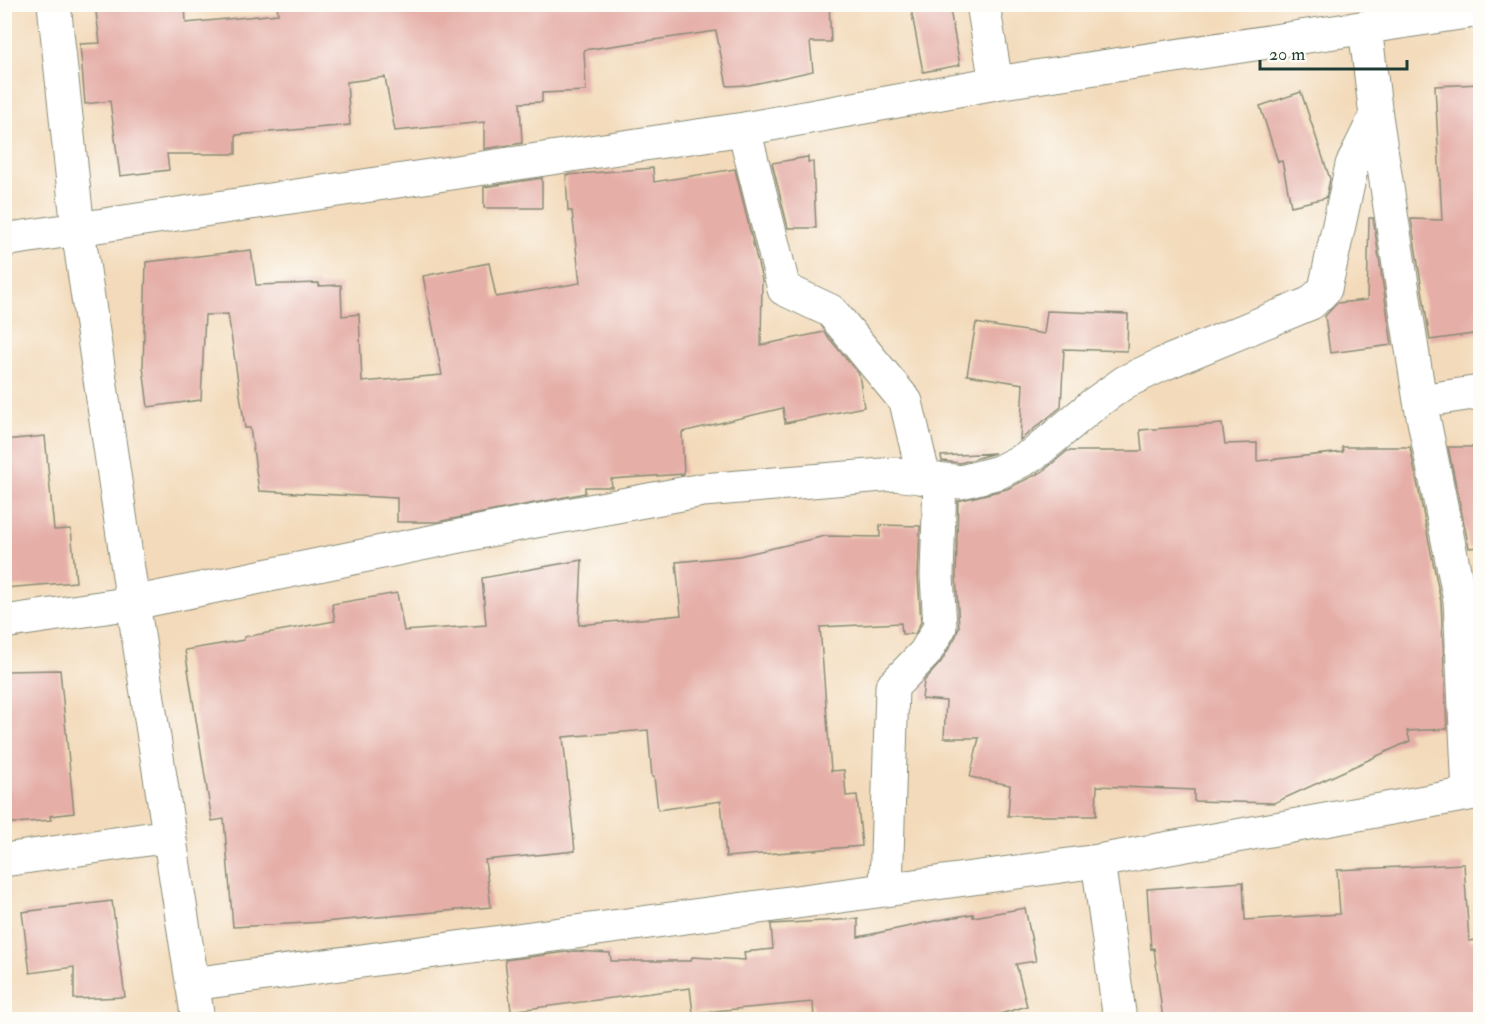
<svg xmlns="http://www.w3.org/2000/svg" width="1485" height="1024" font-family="'IM FELL Double Pica',serif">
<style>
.building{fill:#e5aea7}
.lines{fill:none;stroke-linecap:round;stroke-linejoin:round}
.minor-casing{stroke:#898c77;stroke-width:35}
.minor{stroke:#fff;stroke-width:33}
</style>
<rect width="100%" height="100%" fill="#fdfcf7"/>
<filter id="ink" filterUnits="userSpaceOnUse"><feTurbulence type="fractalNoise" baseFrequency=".0167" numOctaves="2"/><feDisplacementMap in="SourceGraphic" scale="12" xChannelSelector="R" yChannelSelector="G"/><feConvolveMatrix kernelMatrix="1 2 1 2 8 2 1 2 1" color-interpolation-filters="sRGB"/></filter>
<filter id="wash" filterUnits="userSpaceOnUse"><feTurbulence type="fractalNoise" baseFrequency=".008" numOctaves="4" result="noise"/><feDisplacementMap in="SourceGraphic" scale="24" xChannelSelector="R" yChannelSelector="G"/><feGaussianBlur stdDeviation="1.35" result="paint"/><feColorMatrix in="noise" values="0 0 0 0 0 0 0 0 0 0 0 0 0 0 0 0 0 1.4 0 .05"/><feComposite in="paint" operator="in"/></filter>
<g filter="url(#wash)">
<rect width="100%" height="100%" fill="#f3daba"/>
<g id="blocks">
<path class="building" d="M95,4H185L186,23L278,14L277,4H829L831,42H810L813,71L749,85L727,86L716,31L584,50L586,91L542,93V102L520,103L522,143L484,149V122L395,131L385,77L347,82L350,125L236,135V154H167L169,170L120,176L110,101L85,104L80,44L100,43Z
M910,4H949L960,65L923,72Z
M1480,84V333L1430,340L1411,219L1442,220L1435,86Z
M1301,92L1330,179L1326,198L1291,206L1282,161L1278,162L1260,106Z
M808,157V162H813L816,228H788L772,163Z
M653,168L654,182L735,169L762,280L761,345L824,332L859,374L864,407L785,423L783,408L682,432L684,474L611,479L612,487H585V493L437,522H397V498L259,491L250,428H245L228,314L205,315L201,400L148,407L143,367L146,262L251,250L256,285L319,283V286L341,285L342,316L359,314L362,382L442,375L423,276L489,263L496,297L580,283L572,211H568L566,175Z
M542,178V208H484V187Z
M1369,218H1373L1392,345L1330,353L1325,316L1337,303L1367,300Z
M1047,311L1128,314L1127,351L1064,349L1061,407L1020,440L1023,384L967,375L976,323L1044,334Z
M1222,424L1225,444L1257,443V461L1343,452L1342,447H1410L1441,602L1447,729L1407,731L1410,741L1274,803L1194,801V790L1097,786L1096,816H1008L1010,785L970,777L979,738H944L946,701L922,699L924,681L941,662L956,636L959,627L956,576L958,501L1007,489L1043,471L1067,451H1142L1140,430Z
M45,436L54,530L71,529L76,582L4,588V440Z
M1448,447H1480V547L1469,548Z
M995,453L960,463L942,461L941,456Z
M880,525L920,526L918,576L921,622L915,634H902L901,623L820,627L831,771L844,770L846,796L857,795L862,846L726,857L721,801L658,810L654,777H652L648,730L563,737L575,851L485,860L491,907L323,922L233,927L224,819L212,821L185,650L244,640V637L335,621L332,604L397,593L404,631L486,625L482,578L582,560L579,625L681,615L676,562L739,556L825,536L880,537Z
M60,670L74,813L50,816L51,820L4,824V671Z
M1464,864L1469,941L1476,940L1480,1020H1163L1154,948L1151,949L1147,889L1243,882L1245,920L1340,914L1337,870Z
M112,901L125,997L74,999V967L30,973L22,912Z
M1025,908L1036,961L1016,964L1027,1006L980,1020H814L813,1002L693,1013L690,988L511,1011L505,960L575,951L610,953L611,961H691L692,957L745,960L744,952L773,949L771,924L858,919V937L949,918L973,914V917Z"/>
</g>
</g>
<g filter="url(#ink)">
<use href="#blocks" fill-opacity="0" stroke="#898c77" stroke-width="1.5"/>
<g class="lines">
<g class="minor-casing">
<path id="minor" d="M54,4L78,230L133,603L198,1020
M983,4L996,83
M1365,27L1376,116L1420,401L1460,600L1469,794
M744,129L784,289L831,311L906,402L924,478
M4,240L744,129L996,83L1480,10
M1420,401L1480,392
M4,622L133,603L514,525L703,490L895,474L961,482L999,472L1034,454L1094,404L1125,382L1163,364L1311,303L1325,289L1352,165L1376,116
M4,860L169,836
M1098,861L1120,1020
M886,890L892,687L925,653L940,627L937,576L940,480
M192,984L1098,861L1480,792"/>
</g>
<use href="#minor" class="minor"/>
</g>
</g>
<rect width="1485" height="1024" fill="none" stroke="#fdfcf7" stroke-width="24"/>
<path d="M1260 60v9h147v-9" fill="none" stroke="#1f3d34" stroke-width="3"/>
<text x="1269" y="60" font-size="18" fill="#1f3d34" stroke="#fdfcf7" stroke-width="4.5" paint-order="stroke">20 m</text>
</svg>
